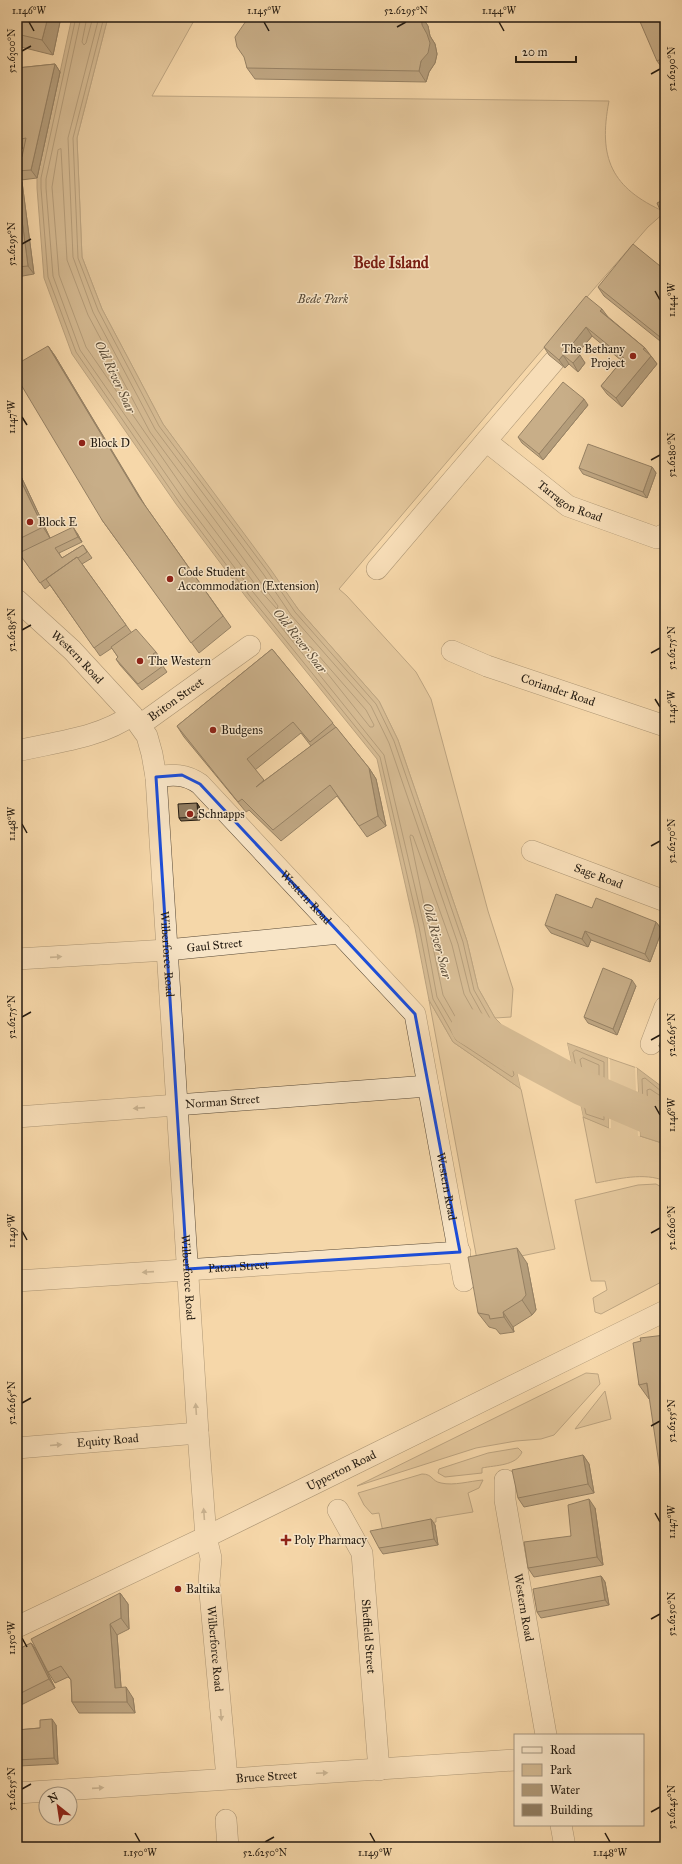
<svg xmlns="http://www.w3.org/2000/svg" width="682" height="1864" font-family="'IM FELL Great Primer',serif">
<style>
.green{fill:#d1b78f;stroke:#7a6850}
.water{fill:#ae9775;stroke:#76654d}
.pier{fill:#f5d7a9}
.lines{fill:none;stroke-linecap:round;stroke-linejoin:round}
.shore{stroke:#685842;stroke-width:1}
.river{stroke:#ae9775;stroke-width:36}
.minor-casing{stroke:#584936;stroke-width:22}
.minor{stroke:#f8e5c7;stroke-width:21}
.wall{fill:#7c6b53;stroke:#231a10;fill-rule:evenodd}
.shaded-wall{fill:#655743;stroke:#231a10}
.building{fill:#907c60;stroke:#231a10}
.oneway{fill:#988a75}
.marked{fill:none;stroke:#1d4ed8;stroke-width:3;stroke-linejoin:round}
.ticks{fill:none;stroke:#231a10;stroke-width:1.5}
.poi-dot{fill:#8f2418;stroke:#f8e5c7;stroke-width:1.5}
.labels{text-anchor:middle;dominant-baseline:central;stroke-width:3;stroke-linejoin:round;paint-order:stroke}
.park-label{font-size:12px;font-style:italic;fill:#574936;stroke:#f8e5c7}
.poi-label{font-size:12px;fill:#231a10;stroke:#f8e5c7;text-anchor:start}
.street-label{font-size:12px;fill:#231a10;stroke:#f8e5c7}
.water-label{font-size:13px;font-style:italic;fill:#5b4c38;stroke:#f8e5c7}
.district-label{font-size:16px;font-weight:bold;fill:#7a1f14;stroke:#f8e5c7}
.neatline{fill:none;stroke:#231a10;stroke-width:1.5}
.ticks-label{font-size:10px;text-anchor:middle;fill:#231a10}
</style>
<rect width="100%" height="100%" fill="#f5d7a9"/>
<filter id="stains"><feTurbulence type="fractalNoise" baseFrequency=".005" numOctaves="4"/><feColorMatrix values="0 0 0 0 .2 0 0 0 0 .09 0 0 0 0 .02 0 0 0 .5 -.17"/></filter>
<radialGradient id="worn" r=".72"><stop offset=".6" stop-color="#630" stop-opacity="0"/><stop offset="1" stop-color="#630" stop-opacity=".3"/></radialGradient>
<path class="green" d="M108,17H196L152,96L609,101C598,158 611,188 665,212L648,227L593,290L339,589L347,596L416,672L431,699L488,911L513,989L511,1017L495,1018L478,988L467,941L398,740L379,701L298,609L163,424L102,309L82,257L77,138Z
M429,1000L453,1042L521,1089L555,1249L478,1265Z
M608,1058L637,1068L640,1136L665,1144V1181C644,1172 618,1179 596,1183L583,1117L609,1127Z
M656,1184L665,1189V1280L601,1314L595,1312L593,1298L607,1290L605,1281H591L575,1200L638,1185Z
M586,1373L598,1374L600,1384L554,1435L541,1439L516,1441L476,1448L357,1486Z
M605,1391L611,1419L575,1429Z
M518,1448L522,1452C516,1466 496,1465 482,1468V1473L445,1477L438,1473L439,1469L488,1453Z
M422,1474C433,1474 431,1481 441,1483C454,1486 470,1481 483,1480L479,1488L468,1493L473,1512L436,1518V1522L383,1532L379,1513L372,1514L364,1505L358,1493Z"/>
<path class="water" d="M72,17H108L77,138L82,257L102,309L163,424L271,570L298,609L379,701L398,740L467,941L478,988L495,1018L508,1031L521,1089L453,1042L429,1000L415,928L377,759L246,597L176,504L72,354L44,278L37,188V178Z
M567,1043L608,1058L609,1128L583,1117Z
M637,1068L665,1089V1144L640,1136Z"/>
<path class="pier" d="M508,1031H510L523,1090L521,1089Z
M565,1042L567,1043L583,1117L581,1116Z
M608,1058L610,1059L611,1128H609Z
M635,1067L637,1068L640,1136H638Z"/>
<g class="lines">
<path class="shore" d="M76,17L41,178V188L48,277L76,352L179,502L249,595L380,757L419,927L433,999L456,1040L512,1077L514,1075L505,1033L491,1020L474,990L463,942L394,741L376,704L295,612L268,572L159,426L98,310L78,258L73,138L104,17
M81,17L46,179V188L53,276L80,350L183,499L253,592L384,755L424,926L437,997L460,1036L505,1066L506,1064L500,1036L487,1023L470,992L458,944L389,743L371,706L291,615L264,575L155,429L93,312L73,257L68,138L99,17
M87,17L82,42L84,45L86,43L93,17
M61,149L67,260L88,315L150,432L278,606L277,609L258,588L188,495L86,347L59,275L52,187L58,150Z
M308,646L311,647L366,710L374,725L373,727H370L308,649Z
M411,835L413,836L452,945L464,994L482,1026L495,1039L497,1050L496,1052L464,1032L443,995L410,837Z
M576,1050L604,1062V1120L586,1114L573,1053Z
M583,1058L599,1065V1113L591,1110L580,1060Z
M665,1091H661L645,1078L642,1079L644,1132L665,1140
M665,1096L659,1095L650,1089L647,1090L649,1129L665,1134
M665,1102L656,1101L654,1103L655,1124L665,1128"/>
<path class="river" d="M469,1027L581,1087L665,1123"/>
<g class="minor-casing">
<g id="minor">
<path id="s1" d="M486,441L568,506L657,538L665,534"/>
<path d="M377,569L554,361"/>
<path id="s2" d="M17,600L72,650L132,715L147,736L152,754L156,777L198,1433L206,1537L211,1558L209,1582L227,1778"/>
<path id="s3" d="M452,651L487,666L665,726"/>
<path id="s4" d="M140,725L250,646"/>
<path d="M17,751C55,742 100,738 132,715"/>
<path id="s5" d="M156,777C173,774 186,774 200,784L415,1014L464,1281"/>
<path id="s6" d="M532,851L665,901"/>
<path id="s7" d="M17,959L167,950L340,933"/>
<path d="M651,1044L665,1007"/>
<path id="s8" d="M17,1117L428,1086"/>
<path id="s9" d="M17,1281L460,1252"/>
<path id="s10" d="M17,1448L198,1433"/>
<path id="s11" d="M505,1480V1500L546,1735"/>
<path id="s12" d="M338,1510L362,1553L379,1770"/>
<path id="s13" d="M17,1627L206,1537L665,1311"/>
<path id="s14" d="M17,1793L515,1760"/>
<path d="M226,1820L228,1847"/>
<path d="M561,1825L565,1847"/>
</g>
</g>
<use href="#minor" class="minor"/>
</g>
<path class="wall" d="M17,17H61L53,55L17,46Z
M247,17H422L428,26L430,36L435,44L437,54L435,63L429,72L426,82L255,79L247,68L246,21Z
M665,17V68L663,69L657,61Z
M55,64L60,72L37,178L21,180L22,182L34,274L17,277V158L22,157L24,148L17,149V68Z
M665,270V345L604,296L598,287Z
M607,316L645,348L657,364L622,407L607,394L601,386L622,361L592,336L578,353L585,363L578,372L569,364L565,368L549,355L544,347Z
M48,346L55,356L146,507L231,627L199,653L102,520Z
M588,405L543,460L522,443L518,437Z
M652,467L656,473L647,498L583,474L579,468Z
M17,468L50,538L77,533L82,542L59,553L62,558L83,545L92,558L82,564L131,632L156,652L160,658L158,659L167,672L142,690L120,665L116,659L118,657L112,648L100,656L50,585L45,589L19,553L24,551L17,554Z
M272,649L369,768L376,779L386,826L367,837L337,796L281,841L249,810L246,812L184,737L177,726ZM301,733L311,746L264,781L255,770Z
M17,712L20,723L17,724Z
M199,806L200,820L181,821L179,818Z
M592,908L656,922L662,930L650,962L591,940L588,947L551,933L545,925Z
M636,986L617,1035L588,1023L584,1017Z
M665,1030V1055L659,1046Z
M527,1263L536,1310L532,1315L513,1327L514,1332L500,1334L496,1329L489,1327L478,1313Z
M641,1341L649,1399L639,1385Z
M583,1455L589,1464L594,1493L524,1507L518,1498Z
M595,1508L603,1565L534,1577L528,1568L571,1536Z
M431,1519L435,1525L438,1545L383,1554L379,1548Z
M601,1576L605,1582L609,1605L541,1618L537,1612Z
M120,1593L128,1604L129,1629L117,1635L121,1687L133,1698L135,1713H79L72,1702L71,1680L68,1677L55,1683L48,1672Z
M31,1643L37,1651L55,1688L17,1707V1650Z
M56,1725L58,1764L19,1766L17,1764V1730L40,1728Z"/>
<path class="shaded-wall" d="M48,17H61L53,55L42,40Z
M421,17H422L428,26L430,36L435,44L437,54L435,63L429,72L426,82L419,71L421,61L422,25Z
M55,64L60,72L37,178L31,170Z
M17,175L22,182L34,274L28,266L17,182Z
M602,309L608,317L600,311Z
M586,327L592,336L576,355L570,347Z
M48,346L55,356L146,508L139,497Z
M563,355L569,364L565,368L559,360Z
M580,355L585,363L578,372L573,363Z
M651,356L657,364L622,407L616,398Z
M584,399L588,405L543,460L539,454Z
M652,467L656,473L647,498L643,492Z
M17,468L50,538L43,527L17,473Z
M73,527L77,533L82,542L78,537Z
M17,712L20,723L17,719Z
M369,768L376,779L386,826L378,816Z
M197,803L199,806L200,820L198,817Z
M656,922L662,930L650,962L645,954Z
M585,931L591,940L588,947L582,939Z
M632,980L636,986L617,1035L613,1029Z
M517,1248L527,1263L536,1310L532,1315L522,1300Z
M503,1312L513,1327L514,1332L504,1317Z
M583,1455L589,1464L594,1493L588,1484Z
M589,1499L595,1508L603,1565L597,1557Z
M431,1519L435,1525L438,1545L434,1539Z
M601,1576L605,1582L609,1605L605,1600Z
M120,1593L128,1604L129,1629L121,1618Z
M110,1624L117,1635L122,1699L115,1688Z
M31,1643L37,1651L55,1688L49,1679Z
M126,1687L133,1698L135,1713L127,1702Z
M52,1719L56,1725L58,1764L54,1758Z"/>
<path class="building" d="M17,17H48L42,40L17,34Z
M247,17H421L422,25L427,34L430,43L428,53L421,61L419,71L247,68L244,57L237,47L235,37L246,21Z
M638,17H665V57L657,61Z
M55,64L31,170L17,171V158L22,157L26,138L17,140V68Z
M17,182L28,266L17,267Z
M665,199V221L657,203Z
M633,244L665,270V341L598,287Z
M586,296L602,309L600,311L645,348L643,349L651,356L616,398L601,386L624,358L586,327L570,347L580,355L573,363L563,355L559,360L544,347Z
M48,346L139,497L223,616L191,643L102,520L17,378V364Z
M563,382L584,399L539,454L518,437Z
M588,444L652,467L643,492L579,468Z
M17,473L43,527L17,540Z
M73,527L78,537L55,548L62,558L83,545L87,552L78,558L77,557L40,583L19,553Z
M77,557L126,625L94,648L46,579Z
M136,629L156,652L153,654L163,666L138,684L116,659L118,657L111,647Z
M272,649L333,723L310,742L293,722L247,759L264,780L256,787L336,727L369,768L378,816L359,826L330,785L273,830L242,799L238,802L177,726Z
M197,803L198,817L179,818L178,804Z
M556,894L592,908L596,898L656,922L645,954L585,931L582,939L545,925Z
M603,968L632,980L613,1029L584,1017Z
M665,1030V1049L659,1046Z
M517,1248L526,1295L522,1300L503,1312L504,1317L490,1319L489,1315L478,1313L468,1257Z
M665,1335V1504L647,1383L639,1385L633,1343L641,1341L640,1338Z
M583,1455L588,1484L518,1498L512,1470Z
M589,1499L597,1557L528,1568L524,1542L571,1536L568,1505Z
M431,1519L434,1539L379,1548L370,1531Z
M601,1576L605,1600L537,1612L533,1589Z
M120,1593L121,1618L110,1624L115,1688L126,1687L127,1702H72L71,1680L61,1666L48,1672L31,1639Z
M31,1643L49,1679L17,1695V1650Z
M52,1719L54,1758L17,1760V1730L40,1728V1720Z"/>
<defs><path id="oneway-solid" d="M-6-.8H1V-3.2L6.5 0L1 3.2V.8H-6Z"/></defs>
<g class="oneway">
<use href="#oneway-solid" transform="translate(56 957) rotate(-4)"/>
<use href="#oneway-solid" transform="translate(139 1108) rotate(176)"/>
<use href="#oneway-solid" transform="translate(148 1272) rotate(176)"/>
<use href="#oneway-solid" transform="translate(196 1409) rotate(-94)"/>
<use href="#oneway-solid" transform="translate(56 1445) rotate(-5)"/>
<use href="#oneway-solid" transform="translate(204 1514) rotate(-94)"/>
<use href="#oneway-solid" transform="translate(221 1715) rotate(85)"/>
<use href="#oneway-solid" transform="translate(322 1773) rotate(-3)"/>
<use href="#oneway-solid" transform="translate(98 1788) rotate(-4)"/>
</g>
<path d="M0 0H682V1864H0ZM182,775L200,784L415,1014L460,1252L187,1269L156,777Z" fill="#f5d7a9" fill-opacity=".55" fill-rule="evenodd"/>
<path class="marked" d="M182,775L200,784L415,1014L460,1252L187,1269L156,777Z"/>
<path class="ticks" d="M29,22L34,31M264,22L269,31M499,22L504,31M397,27L406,22M22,51L31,46M651,74L660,69M22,244L31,239M655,291L660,300M22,417L27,425M651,460L660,455M22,630L31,625M651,653L660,648M655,699L660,707M22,824L27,833M651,846L660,841M22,1017L31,1012M651,1040L660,1035M655,1106L660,1115M22,1231L27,1240M651,1233L660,1228M22,1403L31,1398M651,1426L660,1421M655,1513L660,1522M651,1619L660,1614M22,1638L27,1647M22,1789L31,1784M651,1812L660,1807M135,1833L140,1842M370,1833L375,1842M605,1833L610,1842M265,1842L274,1837"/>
<g class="poi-dot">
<circle cx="633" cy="356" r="4"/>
<circle cx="82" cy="443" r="4"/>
<circle cx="30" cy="522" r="4"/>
<circle cx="170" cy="579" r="4"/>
<circle cx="140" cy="661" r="4"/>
<circle cx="213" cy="730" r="4"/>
<circle cx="190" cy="814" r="4"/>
<path d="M284 1534h4v4h4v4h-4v4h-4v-4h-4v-4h4z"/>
<circle cx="178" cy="1589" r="4"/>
</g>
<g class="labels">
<g class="park-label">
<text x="323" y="299">Bede Park</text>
</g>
<g class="poi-label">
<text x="625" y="349" text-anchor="end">The Bethany<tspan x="625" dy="14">Project</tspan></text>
<text x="90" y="443">Block D</text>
<text x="38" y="522">Block E</text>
<text x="178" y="572">Code Student<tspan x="178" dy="14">Accommodation (Extension)</tspan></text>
<text x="148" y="661">The Western</text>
<text x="221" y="730">Budgens</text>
<text x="198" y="814">Schnapps</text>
<text x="294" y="1540">Poly Pharmacy</text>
<text x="186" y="1589">Baltika</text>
</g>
<g class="street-label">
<text stroke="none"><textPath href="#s1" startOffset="104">Tarragon Road</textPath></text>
<text stroke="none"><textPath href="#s2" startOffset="83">Western Road</textPath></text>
<text stroke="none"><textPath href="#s3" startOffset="113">Coriander Road</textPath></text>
<text stroke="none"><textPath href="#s4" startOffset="44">Briton Street</textPath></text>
<text stroke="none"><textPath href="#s6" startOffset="71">Sage Road</textPath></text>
<text stroke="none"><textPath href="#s5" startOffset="201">Western Road</textPath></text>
<text stroke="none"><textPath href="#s7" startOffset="198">Gaul Street</textPath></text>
<text stroke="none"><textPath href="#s2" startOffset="408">Wilberforce Road</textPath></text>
<text stroke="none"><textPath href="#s8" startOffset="206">Norman Street</textPath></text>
<text stroke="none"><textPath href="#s5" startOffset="536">Western Road</textPath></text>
<text stroke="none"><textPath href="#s9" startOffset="222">Paton Street</textPath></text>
<text stroke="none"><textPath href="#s2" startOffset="732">Wilberforce Road</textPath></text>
<text stroke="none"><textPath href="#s10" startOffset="91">Equity Road</textPath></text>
<text stroke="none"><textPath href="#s13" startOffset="360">Upperton Road</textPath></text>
<text stroke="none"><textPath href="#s11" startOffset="129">Western Road</textPath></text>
<text stroke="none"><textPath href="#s12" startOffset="133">Sheffield Street</textPath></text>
<text stroke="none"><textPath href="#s2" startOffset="1105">Wilberforce Road</textPath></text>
<text stroke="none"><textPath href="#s14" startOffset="250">Bruce Street</textPath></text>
</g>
<g class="water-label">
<text transform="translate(115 377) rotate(65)">Old River Soar</text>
<text transform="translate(300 641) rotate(52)">Old River Soar</text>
<text transform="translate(437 941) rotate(75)">Old River Soar</text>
</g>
<g class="district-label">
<text x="391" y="262">Bede Island</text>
</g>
</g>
<rect width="682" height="1864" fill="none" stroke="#f5d7a9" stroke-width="44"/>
<rect x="514" y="1734" width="130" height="92" fill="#f8e5c7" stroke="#a3947e"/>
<rect x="522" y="1747" width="20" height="6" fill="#f8e5c7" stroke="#a3947e"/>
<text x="550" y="1754" font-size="12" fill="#231a10">Road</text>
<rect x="522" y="1764" width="20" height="12" fill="#d1b78f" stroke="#a3947e"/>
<text x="550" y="1774" font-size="12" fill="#231a10">Park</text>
<rect x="522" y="1784" width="20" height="12" fill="#ae9775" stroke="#a3947e"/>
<text x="550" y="1794" font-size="12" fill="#231a10">Water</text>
<rect x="522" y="1804" width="20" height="12" fill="#907c60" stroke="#a3947e"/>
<text x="550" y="1814" font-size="12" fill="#231a10">Building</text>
<g transform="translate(58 1806) rotate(330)"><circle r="19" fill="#f8e5c7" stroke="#a3947e"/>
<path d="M0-3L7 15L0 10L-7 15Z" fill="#8f2418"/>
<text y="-6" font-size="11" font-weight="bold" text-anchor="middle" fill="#231a10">N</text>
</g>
<path d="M516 56v6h60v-6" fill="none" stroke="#231a10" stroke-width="2"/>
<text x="522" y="56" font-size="12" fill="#231a10" stroke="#f8e5c7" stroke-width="3" paint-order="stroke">20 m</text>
<rect x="22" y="22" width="638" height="1820" class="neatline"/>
<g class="ticks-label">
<text x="29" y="14">1.146°W</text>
<text x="264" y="14">1.145°W</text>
<text x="406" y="14">52.6295°N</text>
<text x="499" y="14">1.144°W</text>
<text transform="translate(11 51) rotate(-90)" y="4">52.6300°N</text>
<text transform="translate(671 69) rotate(-90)" y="4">52.6290°N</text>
<text transform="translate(11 244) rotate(-90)" y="4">52.6295°N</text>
<text transform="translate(671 300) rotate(-90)" y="4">1.144°W</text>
<text transform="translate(11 417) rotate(-90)" y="4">1.147°W</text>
<text transform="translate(671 455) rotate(-90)" y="4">52.6280°N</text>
<text transform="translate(11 630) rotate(-90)" y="4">52.6285°N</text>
<text transform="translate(671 648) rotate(-90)" y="4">52.6275°N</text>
<text transform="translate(671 707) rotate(-90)" y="4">1.145°W</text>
<text transform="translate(11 824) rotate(-90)" y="4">1.148°W</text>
<text transform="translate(671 841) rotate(-90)" y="4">52.6270°N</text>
<text transform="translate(11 1017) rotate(-90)" y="4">52.6275°N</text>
<text transform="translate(671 1035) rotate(-90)" y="4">52.6265°N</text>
<text transform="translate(671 1115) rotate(-90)" y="4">1.146°W</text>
<text transform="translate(671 1228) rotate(-90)" y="4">52.6260°N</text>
<text transform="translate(11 1231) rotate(-90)" y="4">1.149°W</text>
<text transform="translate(11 1403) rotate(-90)" y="4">52.6265°N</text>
<text transform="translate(671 1421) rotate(-90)" y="4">52.6255°N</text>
<text transform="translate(671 1522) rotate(-90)" y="4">1.147°W</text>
<text transform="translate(671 1614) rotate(-90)" y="4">52.6250°N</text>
<text transform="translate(11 1638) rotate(-90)" y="4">1.150°W</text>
<text transform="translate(11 1789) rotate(-90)" y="4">52.6255°N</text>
<text transform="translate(671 1807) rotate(-90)" y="4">52.6245°N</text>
<text x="140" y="1856">1.150°W</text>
<text x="265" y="1856">52.6250°N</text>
<text x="375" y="1856">1.149°W</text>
<text x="610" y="1856">1.148°W</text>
</g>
<rect width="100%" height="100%" filter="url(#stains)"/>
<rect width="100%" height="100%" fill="url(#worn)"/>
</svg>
